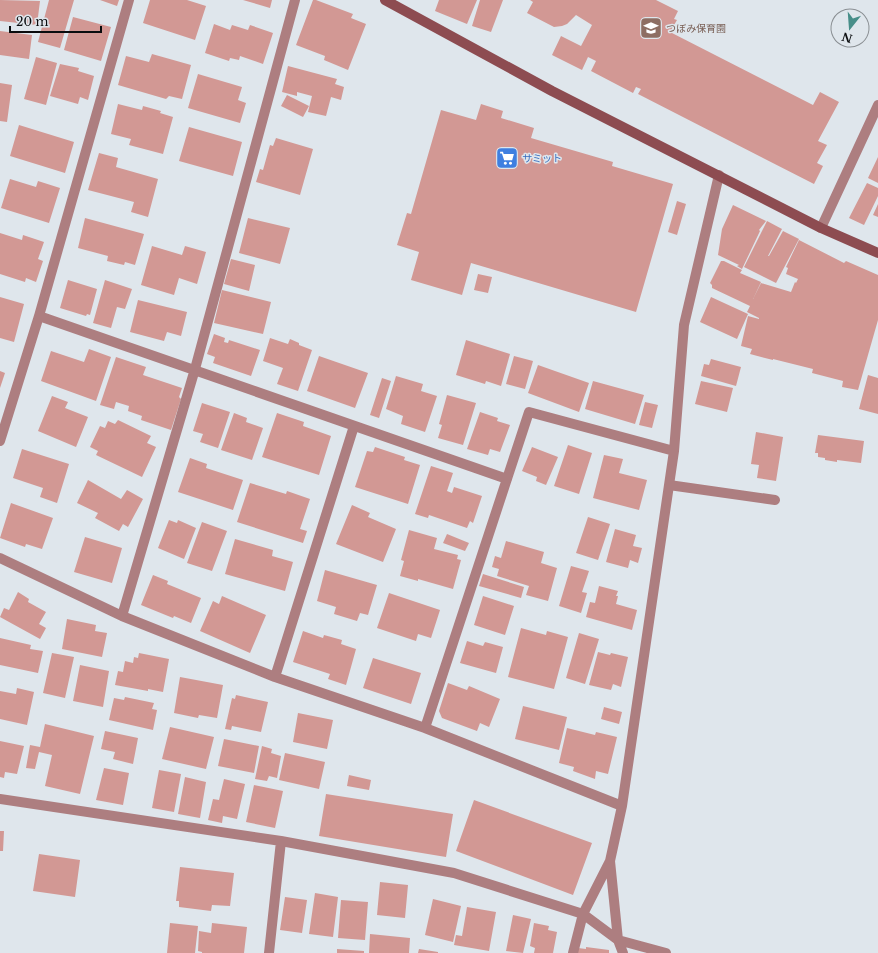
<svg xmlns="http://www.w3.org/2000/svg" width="878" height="953" font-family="'Libre Baskerville','Noto Sans JP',serif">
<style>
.building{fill:#d29894}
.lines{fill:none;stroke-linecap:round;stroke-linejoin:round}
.street{stroke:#ad7e80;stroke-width:10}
.secondary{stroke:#8d4c51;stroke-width:10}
.labels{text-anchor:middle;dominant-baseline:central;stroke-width:3;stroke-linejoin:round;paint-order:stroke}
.education-label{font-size:10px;fill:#785e54;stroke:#dfe6ec;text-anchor:start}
.shop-label{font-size:10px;fill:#366cbe;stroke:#dfe6ec;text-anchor:start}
</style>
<rect width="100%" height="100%" fill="#dfe6ec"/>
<path class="building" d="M0,0L40,1L37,25L0,21Z
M49,0H74L60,48L38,42Z
M100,0H119L117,6Z
M150,0H187L206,6L195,40L143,23Z
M243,0H272L270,8Z
M313,0H316L353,14L351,18L366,24L348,70L324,60L325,56L296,45Z
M439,0H477L467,24L435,11Z
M480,0H503L491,32L472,26Z
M530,0H656L678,11L674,19L677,20L670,32L813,105L820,92L839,102L818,141L827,145L817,163L823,166L814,184L638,94L641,89L636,87L633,93L591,71L596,61L588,57L582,70L552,55L561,36L581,46L592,25L576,15L567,24L562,26L554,27L527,13L533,2Z
M73,17L111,27L101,61L64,50Z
M214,24L230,30L232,25L248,30L250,25L273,33L263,64L240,56L239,60L230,58L229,61L205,53Z
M0,31L32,35L29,59L0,55Z
M152,54L191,65L182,99L169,96L166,99L118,85L126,56L149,62Z
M36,57L57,63L46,105L24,99Z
M60,64L79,68L78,71L94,76L88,100L80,97L78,104L50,96Z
M288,66L337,79L335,84L344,87L341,100L331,97L326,116L308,112L312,96L297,92V96L282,92Z
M198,74L242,87L238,100L246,103L240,123L188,108Z
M0,83L12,85L7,122L0,121Z
M287,95L309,106L303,117L281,106Z
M118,104L142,110L143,106L161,111L160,113L173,117L163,154L129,145L131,139L111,134Z
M481,104L503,111L501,118L534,128L531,138L613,162L612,166L673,184L636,312L471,263L462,295L411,280L419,252L397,245L407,213L411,214L441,110L476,120Z
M19,125L74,142L65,173L10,156Z
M189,127L242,142L233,176L179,161Z
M276,138L313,149L300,195L256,182L260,169L263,170L270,145L273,146Z
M99,153L118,158L116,167L158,179L148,217L131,212L134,202L88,190Z
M878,157V183L868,178Z
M10,179L36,187L38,181L60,188L49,223L1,208Z
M867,183L878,188V196L864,225L849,218Z
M677,201L686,204L677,235L668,232Z
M878,204V217L873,215Z
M733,205L766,221L759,230L760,231L742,269L737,266L739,265L718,255L722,229Z
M85,218L144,234L135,265L125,262L124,265L107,261L108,256L78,248Z
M248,218L290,228L280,264L239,253Z
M767,221L782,229L768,256H769L783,231L799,239L776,283L744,267Z
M0,233L22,240L23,235L44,242L38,259L43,261L36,282L26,278L25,282L0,274Z
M799,240L844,263L846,261L878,275V320L858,390L842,387L843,381L812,373L813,369L773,359V360L750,354L752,349L741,346L748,316L759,319V318L747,312L750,306L712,288V285L710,283L721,261H724L742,270L740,273L761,282L753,299L761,283L791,292L795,282L796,283L798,279L786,274L788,268L786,267Z
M152,246L182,255L185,246L206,252L197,284L179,278L174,295L141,285Z
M231,259L255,265L249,291L224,284Z
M478,274L492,277L488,293L474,290Z
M68,280L97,289L90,315L87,314L86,316L60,308Z
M105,280L132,289L125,309L117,307L111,328L93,323Z
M222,290L271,302L263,334L214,323Z
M0,297L24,304L14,342L0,338Z
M711,297L748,314L737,339L700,322Z
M138,300L187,312L181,336L167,332L164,341L130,332Z
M214,334L225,338L224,342L228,343L229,340L260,350L251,376L213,363L215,357L207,354Z
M270,338L288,344L290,339L299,343V345L312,350L298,391L277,384L283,368L263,361Z
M466,340L510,354L501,386L486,381L485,384L456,375Z
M89,349L111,357L96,401L41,381L51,351L84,362Z
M319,356L368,373L355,408L307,391Z
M514,356L533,361L525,389L506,384Z
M116,357L146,367L143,375L182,388L179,397L181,399L171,430L141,420L142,416L128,411L129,406L116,402L114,409L100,405Z
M711,359L741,367L736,386L701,376L704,364L709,365Z
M538,365L589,383L579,412L528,393Z
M0,371L5,373L0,388Z
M868,375L878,378V414L859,409Z
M396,376L423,384L421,391L437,396L425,432L401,424L403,416L386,409Z
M382,378L391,381L379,418L370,415Z
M593,381L644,395L635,424L585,409Z
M701,381L733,388L727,412L695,404Z
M447,395L476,403L463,445L438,438L442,425L439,424Z
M52,396L68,402L65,408L88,417L76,447L38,431Z
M645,402L658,405L652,428L639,425Z
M202,403L230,412L218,448L200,442L203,434L193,431Z
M480,412L498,418L497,421L510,425L500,452L490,449L488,455L467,449Z
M234,413L247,418L246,422L263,428L252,460L221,450Z
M277,413L304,422L303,426L331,436L319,475L262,457Z
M118,420L151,436L147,443L156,447L142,477L96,455L98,451L90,447L100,426L105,428L108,421L115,424Z
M756,432L783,437L776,481L757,478L759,465L751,464Z
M818,435L864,441L861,463L837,460V462L825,460V458L818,457V453H815Z
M568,445L592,453L579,494L554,486Z
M375,447L405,457L404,460L420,465L408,504L355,487L367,451L373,452Z
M532,447L558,457L546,485L536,481L537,477L522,471Z
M22,449L69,464L57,503L40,497L43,488L13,478Z
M604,455L623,459L619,473L647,480L639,510L593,498Z
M190,458L207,464L206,468L243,480L233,510L178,492Z
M431,466L453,473L447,491L452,493L454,487L482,496L473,523L470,521L467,528L429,515L428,518L415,514Z
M88,480L121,499L127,490L143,499L128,527L123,524L119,531L95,518L98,513L77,503Z
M250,483L286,494L287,491L310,499L300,529L307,531L303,543L237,522Z
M11,503L53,518L42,549L26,544L25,547L0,538Z
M352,505L370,513L368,517L396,529L383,562L336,544Z
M588,517L610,524L598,560L576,553Z
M169,520L177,523L178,520L196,528L184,559L158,548Z
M202,522L227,531L212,571L187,563Z
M615,529L636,535L633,546L642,548L638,563L630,560L628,568L606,562Z
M409,530L437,538L434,549L458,555L457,559L461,560L453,589L418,579V581L400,576L404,561L401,560Z
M447,534L469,543L465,551L443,543Z
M85,537L122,548L112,583L74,572Z
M235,539L273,550L272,556L293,562L285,591L225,574Z
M506,541L544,552L541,563L557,568L548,601L526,595L529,586L497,576L499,569L492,567L495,556L501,558Z
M571,566L589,571L582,592L587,593L581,613L559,606Z
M325,570L377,585L368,615L360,613L357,621L334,614L336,607L317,601Z
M483,574L524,587L521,598L479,586Z
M153,575L168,581L167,584L201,598L191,623L174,616L173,618L141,605Z
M599,586L618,591L616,596H618L616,604L637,610L632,630L586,617L590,602L595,603Z
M18,592L29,599L28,602L46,612L39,624L46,628L40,639L0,617L4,608L9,610Z
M389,593L440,610L431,638L418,634L416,641L377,628Z
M222,596L266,615L250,653L200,631L213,601L219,604Z
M483,596L514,606L505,635L474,625Z
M67,619L96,625L95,631L107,633L102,657L62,649Z
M521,628L546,635L547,631L568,637L554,689L508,677Z
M303,631L323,638L324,635L342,640L341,644L356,649L346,685L328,679L330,674L293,662Z
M579,633L599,639L585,684L566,678Z
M0,638L31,645L30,649L43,651L38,673L0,665Z
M467,641L483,646L485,642L503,647L496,673L460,663Z
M598,652L610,655L611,653L628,657L621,687L613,684L611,690L589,685Z
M52,653L74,657L65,698L43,693Z
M139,653L169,659L163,692L148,689V691L115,685L118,671L123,672L125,661L133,663L134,657L138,658Z
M373,658L421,673L411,704L363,688Z
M80,665L109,671L103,707L73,701Z
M180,677L223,685L217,718L199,715L198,718L174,713Z
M448,683L467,690L469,686L500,699L489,727L480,723L477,731L442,718L439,711Z
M17,688L34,692L27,725L0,719V691L16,694Z
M236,695L268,702L261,732L232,726L231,730L225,729L232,698L235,699Z
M125,697L154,703L152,709L157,710L153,730L109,720L114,698L124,700Z
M523,706L567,717L559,750L515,739Z
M604,707L622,712L619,724L601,719Z
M298,713L333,720L327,749L293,742Z
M45,724L94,736L80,794L45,786L52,755L39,752L35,769L26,768L30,745L40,747Z
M170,727L214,737L206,769L162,759Z
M567,728L595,735L596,732L617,737L608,774L596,771L595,779L573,771L574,767L559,763Z
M105,731L138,738L133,764L113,759L115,752L101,749Z
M224,739L259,746L254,773L218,766Z
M0,741L24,746L17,774L5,772L4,778L0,777Z
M262,746L272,749L271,753L281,756L277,778L269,776L267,781L255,779Z
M285,753L325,762L319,789L279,780Z
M104,768L129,773L123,805L96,800Z
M159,770L181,774L174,812L152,808Z
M349,775L371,780L369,790L347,786Z
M185,777L206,782L200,818L178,814Z
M224,779L245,784L237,819L223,816L222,823L208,820L213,799L219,800Z
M254,785L283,791L275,828L246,822Z
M326,794L453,814L446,857L319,836Z
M474,800L592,843L573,895L456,851Z
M0,831H4L3,851H0Z
M39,854L80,860L75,897L33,891Z
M180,867L234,873L230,906L212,905L211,911L179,907V901H176Z
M380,882L408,885L405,918L377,915Z
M315,893L338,897L333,937L309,934Z
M285,897L307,900L302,933L280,930Z
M433,899L461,906L453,942L425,935Z
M341,900L368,902L365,940L338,938Z
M467,907L496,912L489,951L454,945L456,935L462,936Z
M513,915L531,919L523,953L506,951Z
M170,923L198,926L195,953H167Z
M212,923L247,927L244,953H202V952L198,951L199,931L211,933Z
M534,923L549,926L548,930L557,932L553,953H534L535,948L530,946Z
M370,934L410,938L409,953H369Z
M586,947L609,950V953H577L578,948L586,949Z
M337,949L364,951V953H337Z
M419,949L438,952V953H418Z"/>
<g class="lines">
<path class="street" d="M821,228L878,105
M39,316L507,479
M0,441L39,316L129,0
M669,485L775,500
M0,558L122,616L275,677L425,728L622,806
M122,616L195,369L295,0
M275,677L354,426
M425,728L529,412L674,451
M0,799L281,841L454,873L583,914L618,940L666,953
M269,953L281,841
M573,953L583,914L610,861
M623,953L618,940L610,861L622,806L674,451L684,325L719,175"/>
<path class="secondary" d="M385,0L552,91L821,228L878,253"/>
</g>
<defs>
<g id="school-square" transform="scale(1.15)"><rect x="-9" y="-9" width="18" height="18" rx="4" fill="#8d6e63" stroke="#dfe6ec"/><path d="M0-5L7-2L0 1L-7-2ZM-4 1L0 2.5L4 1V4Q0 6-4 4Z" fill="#fff"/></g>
<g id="supermarket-square" transform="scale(1.15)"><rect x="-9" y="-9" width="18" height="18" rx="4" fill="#3f7fe0" stroke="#dfe6ec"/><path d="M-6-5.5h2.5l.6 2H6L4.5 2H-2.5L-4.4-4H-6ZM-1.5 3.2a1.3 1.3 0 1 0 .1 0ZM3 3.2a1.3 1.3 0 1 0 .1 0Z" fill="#fff"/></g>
</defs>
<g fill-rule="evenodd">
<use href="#school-square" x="651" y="28"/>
<use href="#supermarket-square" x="507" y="158"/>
</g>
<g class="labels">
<g class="education-label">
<text x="666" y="28">つぼみ保育園</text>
</g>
<g class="shop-label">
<text x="522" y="158">サミット</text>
</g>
</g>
<g transform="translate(850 28) rotate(197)"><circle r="19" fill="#dfe6ec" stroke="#8a8f93"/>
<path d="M0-3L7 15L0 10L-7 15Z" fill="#478e89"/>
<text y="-6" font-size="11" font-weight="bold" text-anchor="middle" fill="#0a0c0e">N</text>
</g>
<path d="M10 26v6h91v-6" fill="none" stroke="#0a0c0e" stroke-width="2"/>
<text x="16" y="26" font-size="12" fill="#0a0c0e" stroke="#dfe6ec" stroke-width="3" paint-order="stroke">20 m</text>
</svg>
